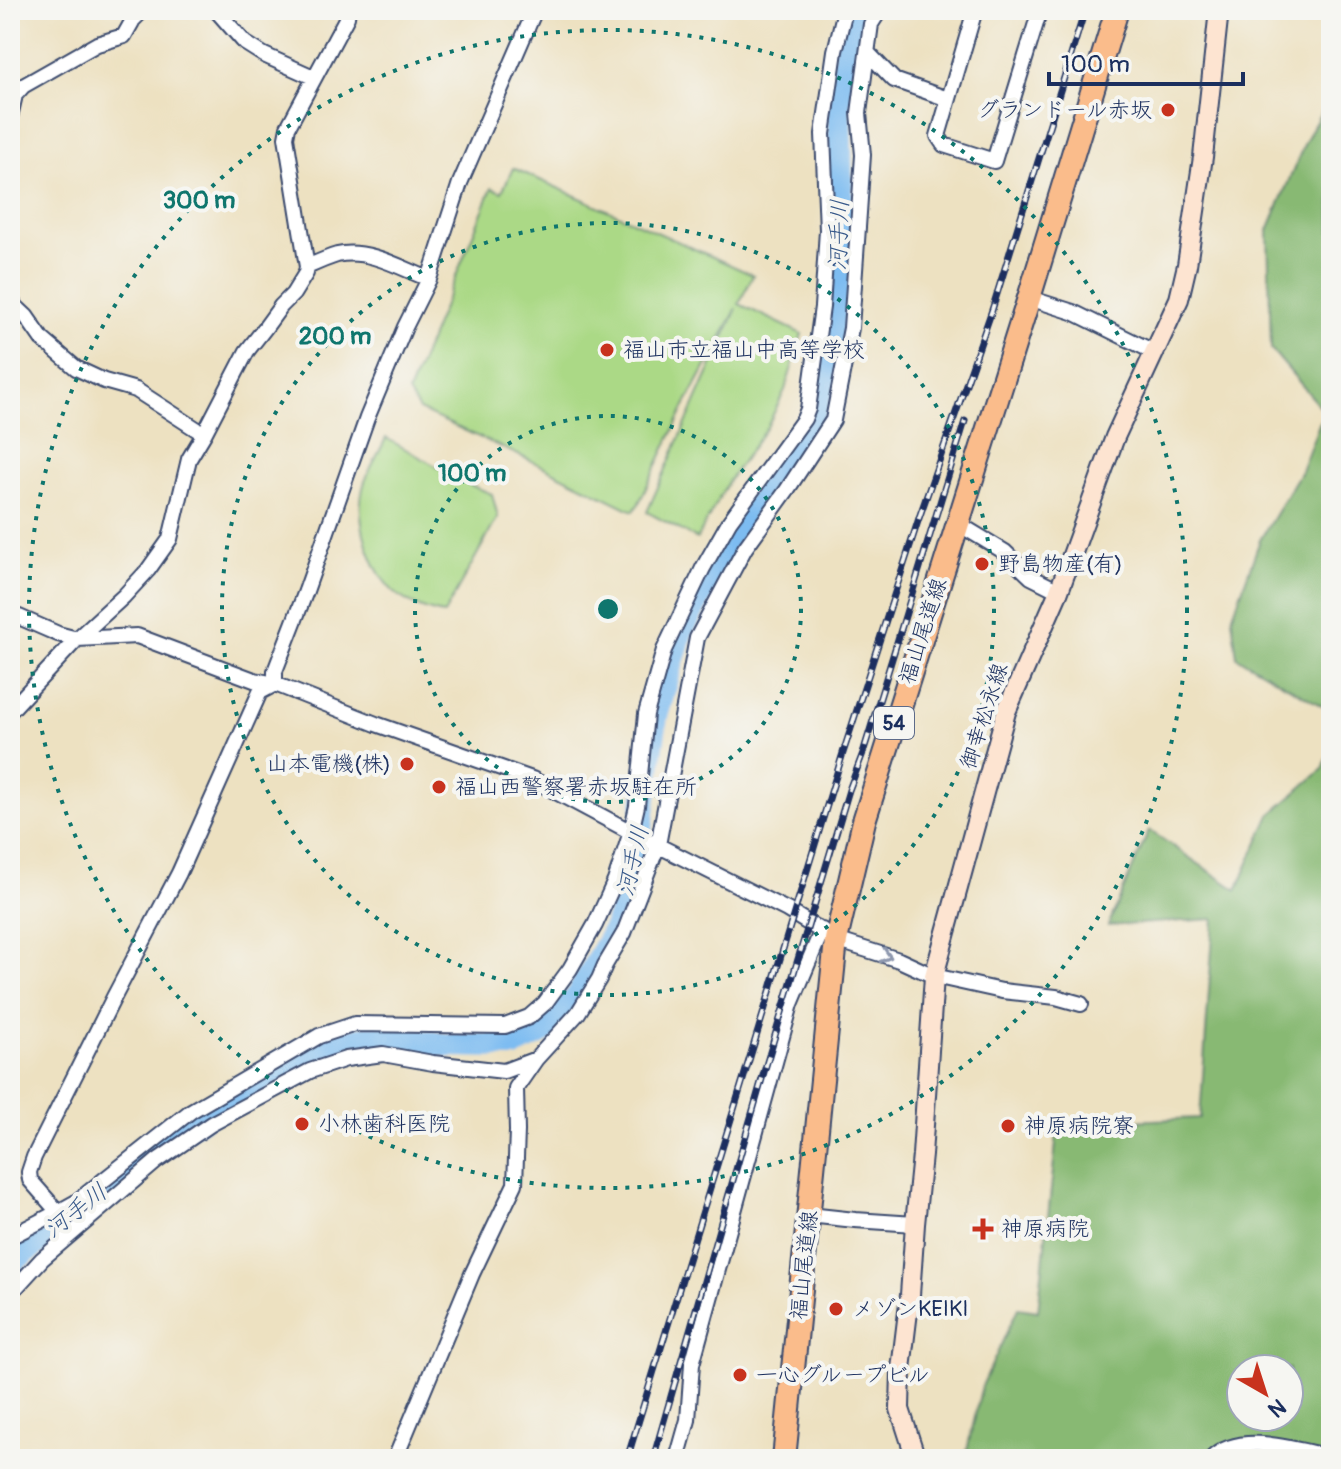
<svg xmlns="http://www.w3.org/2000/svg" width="1341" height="1469" font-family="Pangolin,'Klee One',sans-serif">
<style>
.green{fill:#abd986;stroke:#638472;stroke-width:2}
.forest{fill:#88b973;stroke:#527468;stroke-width:2;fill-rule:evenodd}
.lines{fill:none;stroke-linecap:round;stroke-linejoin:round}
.river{stroke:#7dbcf1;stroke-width:24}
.street-casing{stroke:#3a4a6d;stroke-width:18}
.secondary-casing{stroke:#3a4a6d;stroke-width:22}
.primary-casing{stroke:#3a4a6d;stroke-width:26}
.street{stroke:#fff;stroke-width:14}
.secondary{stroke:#fde4d1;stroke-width:18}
.primary{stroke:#fabc8b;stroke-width:22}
.rail-casing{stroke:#1b2f5e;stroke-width:7}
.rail{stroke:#f6f6f2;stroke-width:4;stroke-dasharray:12;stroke-linecap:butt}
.oneway{stroke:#8d97ae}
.ring{fill:none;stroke:#0f766e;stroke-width:4;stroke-dasharray:4 8}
.poi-dot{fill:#c8321e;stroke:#f6f6f2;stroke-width:3}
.labels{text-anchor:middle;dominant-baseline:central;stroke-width:8;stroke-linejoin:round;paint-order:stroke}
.shield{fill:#f6f6f2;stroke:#5d6b8a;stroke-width:2}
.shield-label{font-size:20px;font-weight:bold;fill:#1b2f5e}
.poi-label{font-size:22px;fill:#1b2f5e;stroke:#f6f6f2;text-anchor:start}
.street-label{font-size:22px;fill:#1b2f5e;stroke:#f6f6f2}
.water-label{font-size:24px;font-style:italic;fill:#38598a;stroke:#f6f6f2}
.centre{fill:#0f766e;stroke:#f6f6f2;stroke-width:4}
.ring-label{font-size:24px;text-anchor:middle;font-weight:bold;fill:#0f766e;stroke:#f6f6f2;stroke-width:8;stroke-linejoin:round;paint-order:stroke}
</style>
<rect width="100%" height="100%" fill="#f6f6f2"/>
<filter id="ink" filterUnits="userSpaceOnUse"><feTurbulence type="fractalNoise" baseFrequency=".0125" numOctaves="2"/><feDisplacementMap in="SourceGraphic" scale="16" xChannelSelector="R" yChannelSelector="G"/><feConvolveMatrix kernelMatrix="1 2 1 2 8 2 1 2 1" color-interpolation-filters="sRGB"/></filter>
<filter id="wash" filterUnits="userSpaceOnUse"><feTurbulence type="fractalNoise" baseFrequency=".006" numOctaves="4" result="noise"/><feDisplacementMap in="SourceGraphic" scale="32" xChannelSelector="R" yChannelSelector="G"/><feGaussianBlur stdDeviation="1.8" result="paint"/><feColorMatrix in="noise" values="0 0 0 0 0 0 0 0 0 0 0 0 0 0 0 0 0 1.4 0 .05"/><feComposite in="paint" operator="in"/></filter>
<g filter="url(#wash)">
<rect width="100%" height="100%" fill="#ede1c1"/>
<path class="green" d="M513,168L753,275L739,304L802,334L785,390L767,427L729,480L697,539L647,512L737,308L687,402L638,505L633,511L536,463L419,410L408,393L492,188L502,192Z
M386,438L468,484L492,494L498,517L444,614C429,612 405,602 394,592C370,569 355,520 363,488C367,471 379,454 386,438Z"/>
<path class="forest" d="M1331,94V726L1327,709L1237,657L1232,618L1260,540L1301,471L1324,411L1271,349L1268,230L1306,140Z
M1331,747V1459H965L982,1386L1018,1308L1038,1311L1058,1124L1200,1118L1214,919L1108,926L1149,830L1237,890L1270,815L1323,769ZM1241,1369H1289V1417H1241Z"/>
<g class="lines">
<path class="river" d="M10,1263L65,1223L162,1144L274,1072L328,1044L364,1038L388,1037L445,1045L514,1046L546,1030L578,995L616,926L636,865L656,716L681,632L723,554L776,477L813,418L826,376L842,243L839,106L847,41L859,10"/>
</g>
</g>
<g filter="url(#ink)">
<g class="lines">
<g class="street-casing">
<path id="street" d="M216,10L245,43L264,55L313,77
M975,10L938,136L944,145L994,161L1040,10
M868,53L894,80L948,99
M10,117L15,95L23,86L97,44L124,36L133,20L143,10
M307,267C316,263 327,258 337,255C368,248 401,268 429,279
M1029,298L1073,312L1154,352
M10,301L26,316L42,339L76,368L104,381L136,390L204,434
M956,526L967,529L1005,552L1031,577L1059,591
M10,616L19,617L58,634L77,639L137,636L254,680L275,684L376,724L532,779L631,832L787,910L836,940L899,960L934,976L1002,991L1056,997L1081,1004
M10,711L77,639L124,596L148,570L170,539L189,459L204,434L247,351L265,328L281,306L293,294L306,273L307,267L286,137L288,127L347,17L348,10
M58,1212L76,1202L191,1111L319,1036L355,1024L505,1026L529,1017L545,1003L570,969L595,925L615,881L631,832L637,806L646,714L664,650L703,568L729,522L804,419L808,409L822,307L827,230L823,134L835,51L845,10
M809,1215L855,1220L915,1224
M10,1237L58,1212L30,1180L29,1172L34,1157L114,997L179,873L260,692L275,684V671L306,591L367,418L405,327L429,279L460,183L535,10
M10,1294L42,1259L157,1161L211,1124L310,1071L346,1059L383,1054L433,1063L504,1071L536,1059
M395,1459L472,1274L515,1184L517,1131L516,1088L536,1059L578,1013L599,979L605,965L624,933L658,845L697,638L745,548L787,490L833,420L851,328L863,155L859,113L871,24L880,10
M677,1459L688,1420L692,1364L791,1004L822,930
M1211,1459C1240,1430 1295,1450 1331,1457"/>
</g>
<g class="secondary-casing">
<path id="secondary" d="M916,1459L900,1409L901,1369L910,1295L915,1224L922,1155L934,976L1006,712L1059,591L1115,437L1179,299L1187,265L1203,157L1219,10"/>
</g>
<g class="primary-casing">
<path id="primary" d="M784,1459L836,940L864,821L1029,298L1117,10"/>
</g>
<use href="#street" class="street"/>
<use href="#secondary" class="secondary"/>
<use href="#primary" class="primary"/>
<g class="rail-casing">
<path id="rail" d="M627,1459L843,753L919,518L992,310L1085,10
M653,1459L764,1072L849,790L863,753L965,421"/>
</g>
<use href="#rail" class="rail"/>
</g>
<defs><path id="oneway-chevron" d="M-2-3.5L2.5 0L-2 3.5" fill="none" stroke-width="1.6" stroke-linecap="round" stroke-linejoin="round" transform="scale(2)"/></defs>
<use class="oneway" href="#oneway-chevron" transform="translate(886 956) rotate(17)"/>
</g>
<g class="ring">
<circle cx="608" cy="609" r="193"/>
<circle cx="608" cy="609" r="386"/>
<circle cx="608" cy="609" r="579"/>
</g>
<g class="poi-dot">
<circle cx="1168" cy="110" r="8"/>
<circle cx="607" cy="350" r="8"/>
<circle cx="982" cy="564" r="8"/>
<circle cx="407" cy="764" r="8"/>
<circle cx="439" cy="787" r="8"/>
<circle cx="302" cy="1124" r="8"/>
<circle cx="1008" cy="1126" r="8"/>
<path d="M979 1217h8v8h8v8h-8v8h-8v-8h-8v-8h8z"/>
<circle cx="836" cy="1309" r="8"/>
<circle cx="740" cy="1375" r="8"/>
</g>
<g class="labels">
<rect class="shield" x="874" y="707" width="40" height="32" rx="6"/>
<g class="shield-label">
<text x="894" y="723">54</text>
</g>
<g class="poi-label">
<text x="1152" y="110" text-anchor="end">グランドール赤坂</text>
<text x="623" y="350">福山市立福山中高等学校</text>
<text x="998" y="564">野島物産(有)</text>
<text x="391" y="764" text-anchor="end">山本電機(株)</text>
<text x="455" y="787">福山西警察署赤坂駐在所</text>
<text x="318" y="1124">小林歯科医院</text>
<text x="1024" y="1126">神原病院寮</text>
<text x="1001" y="1229">神原病院</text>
<text x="852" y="1309">メゾンKEIKI</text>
<text x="756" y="1375">一心グループビル</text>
</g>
<g class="street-label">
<text transform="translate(923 631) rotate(-72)">福山尾道線</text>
<text transform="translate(984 716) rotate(-72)">御幸松永線</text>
<text transform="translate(804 1265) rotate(-84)">福山尾道線</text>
</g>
<g class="water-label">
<text transform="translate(839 235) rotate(-88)">河手川</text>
<text transform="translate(633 861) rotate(-77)">河手川</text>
<text transform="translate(76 1211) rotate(-38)">河手川</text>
</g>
</g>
<circle cx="608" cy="609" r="12" class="centre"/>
<g class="ring-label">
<text x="199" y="208">300 m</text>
<text x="335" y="344">200 m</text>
<text x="472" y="481">100 m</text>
</g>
<rect width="1341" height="1469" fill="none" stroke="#f6f6f2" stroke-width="40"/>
<g transform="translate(1265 1393) rotate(141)"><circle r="38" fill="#f6f6f2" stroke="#9ea6b7" stroke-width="2"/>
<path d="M0-6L14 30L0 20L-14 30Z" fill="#c8321e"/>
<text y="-12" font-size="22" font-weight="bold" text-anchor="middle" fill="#1b2f5e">N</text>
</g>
<path d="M1049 72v12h194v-12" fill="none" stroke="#1b2f5e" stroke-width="4"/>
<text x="1061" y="72" font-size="24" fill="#1b2f5e" stroke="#f6f6f2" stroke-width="6" paint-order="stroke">100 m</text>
</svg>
